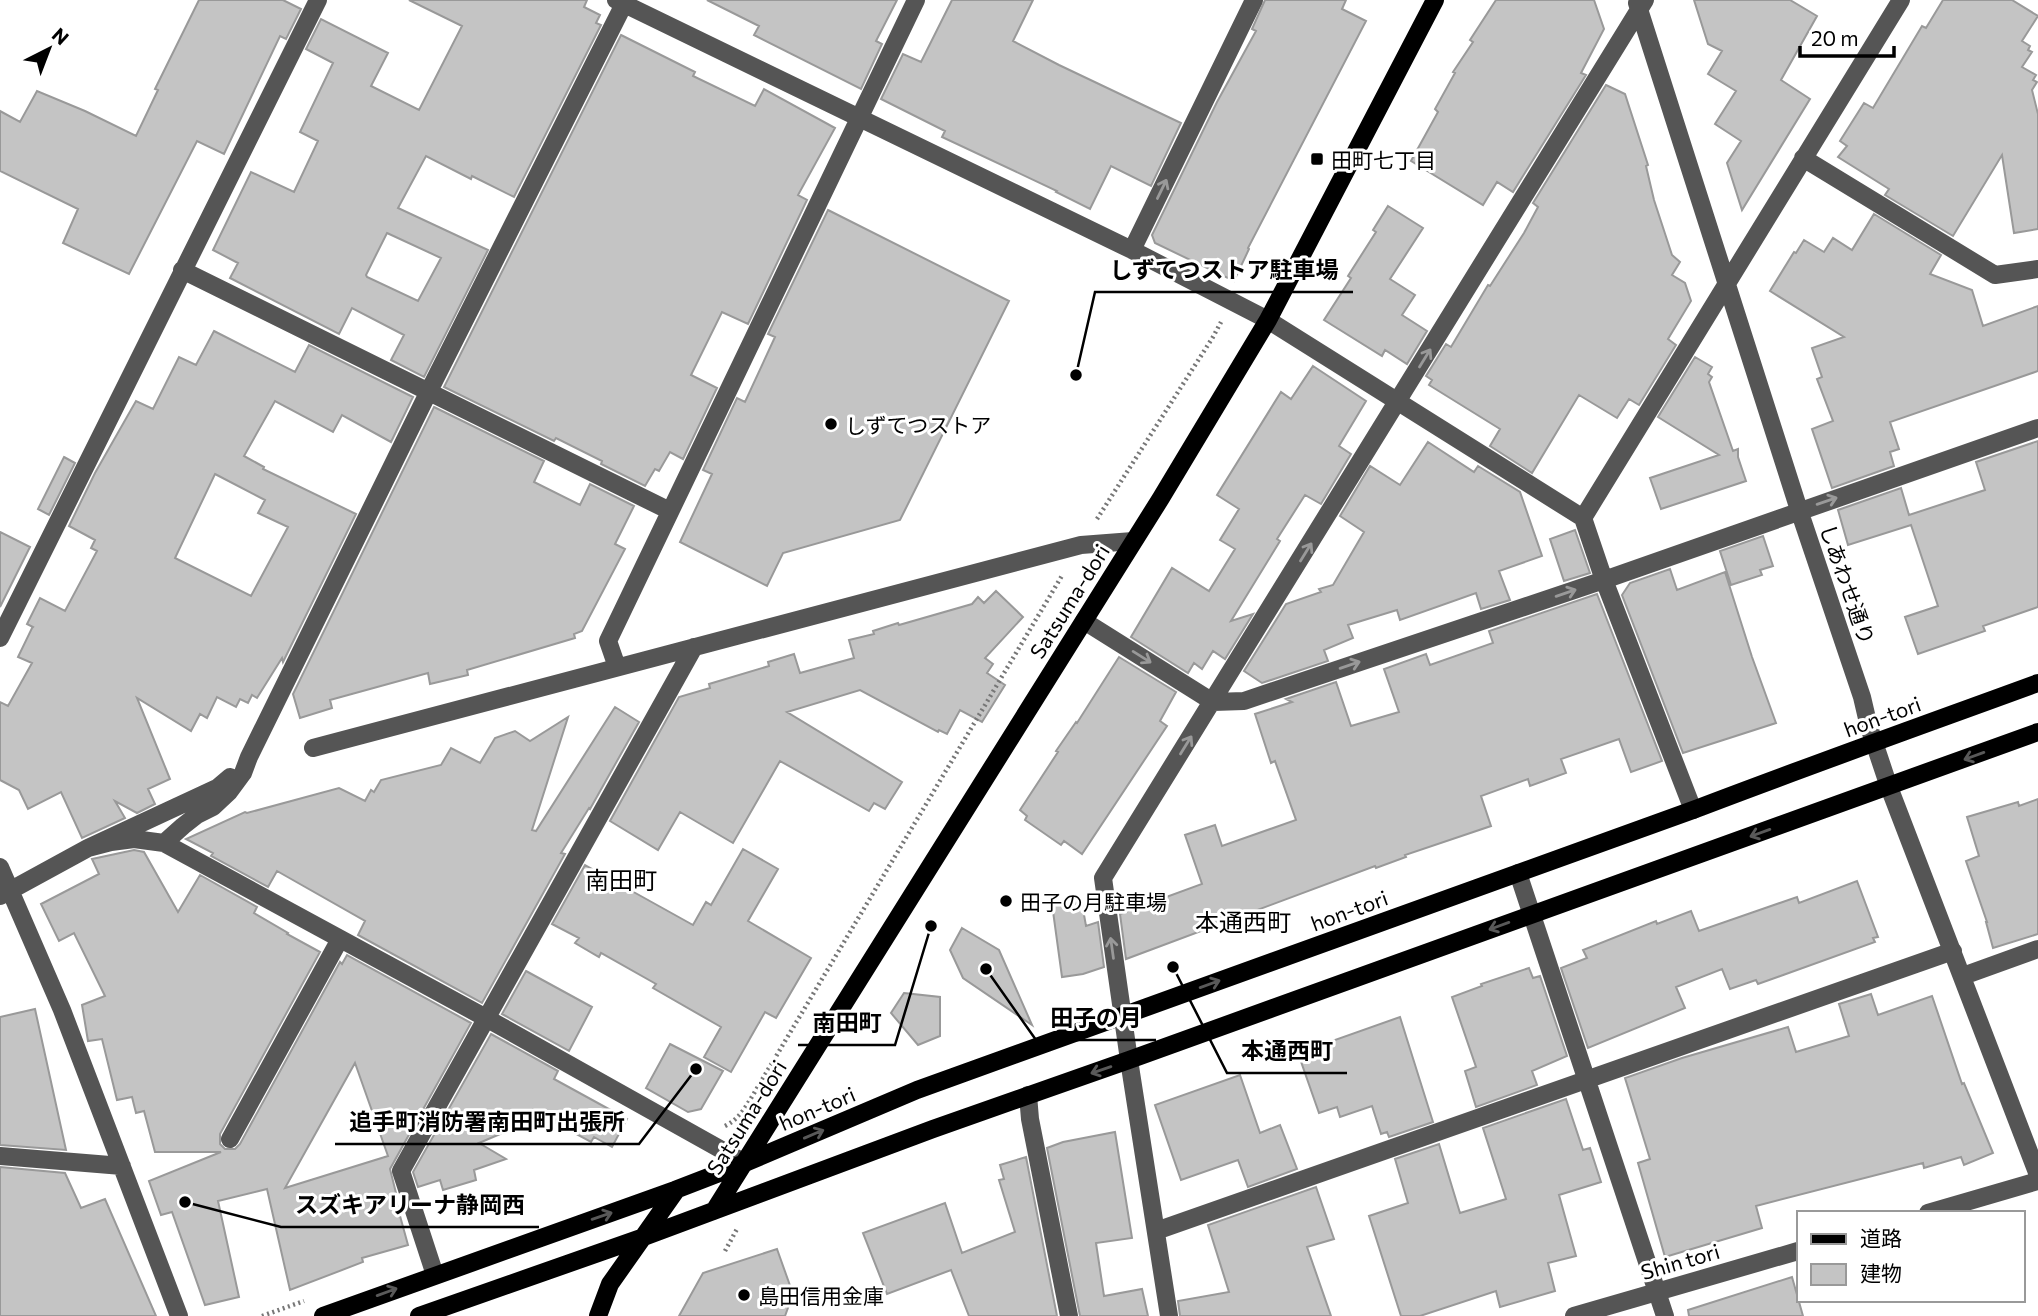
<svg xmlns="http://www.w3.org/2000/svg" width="2038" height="1316" font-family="Commissioner,'Noto Sans JP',sans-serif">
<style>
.building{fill:#c4c4c4;stroke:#999;stroke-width:2;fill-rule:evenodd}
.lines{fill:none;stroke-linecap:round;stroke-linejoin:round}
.path{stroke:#777;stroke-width:4.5;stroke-dasharray:2 3.5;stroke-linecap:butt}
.minor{stroke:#555;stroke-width:18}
.major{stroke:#000;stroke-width:18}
.oneway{stroke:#999}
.oneway2{stroke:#595959}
.poi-dot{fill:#000;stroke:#fff;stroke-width:2.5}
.labels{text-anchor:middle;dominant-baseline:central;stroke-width:6;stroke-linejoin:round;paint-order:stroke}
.poi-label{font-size:21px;fill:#000;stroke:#fff;text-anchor:start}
.street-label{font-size:21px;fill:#000;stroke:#fff}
.quarter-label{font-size:24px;fill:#000;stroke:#fff}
.leader{fill:none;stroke:#000;stroke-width:2.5}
.callout-dot{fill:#000;stroke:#fff;stroke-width:2.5}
.callout-label{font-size:23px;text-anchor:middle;font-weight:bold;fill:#000;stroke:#fff;stroke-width:6;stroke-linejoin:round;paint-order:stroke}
</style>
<rect width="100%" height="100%" fill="#fff"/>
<path class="building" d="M199,0H283L301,9L286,39L280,36L224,154L197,141L129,274L63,243L78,209L0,171V111L20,122L37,91L85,111L136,136L158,90L155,89Z
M409,0H587L584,7L600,15L596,23L601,25L514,197L472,176L471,179L426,156L398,208L488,250L424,377L391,360L404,335L352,308L339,334L230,278L238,263L213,250L251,172L294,192L318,141L300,132L333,63L306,49L321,19L388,53L371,86L419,110L462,26ZM387,233L441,258L418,301L367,277L366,275Z
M707,0H897L876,41L882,44L861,89L754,35L759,26Z
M952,0H1033L1013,41L1059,65L1181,123L1151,186L1111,166L1090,209L1056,192L1057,191L942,137L945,131L881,99L903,54L921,62Z
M1265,0H1346L1342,9L1366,21L1248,248L1249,249L1234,281L1155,243L1152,235L1217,102L1256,31L1252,29Z
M1496,0H1594L1604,29L1581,73L1586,75L1513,192L1497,182L1483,205L1411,161L1438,112L1435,109L1455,73L1453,72L1473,42L1470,40Z
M1694,0H1790L1817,16L1781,80L1810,99L1742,210L1727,163L1741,141L1715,124L1736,91L1708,74L1722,51L1708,44Z
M1943,0H2012L2038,16L2022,41L2030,46L2028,50L2032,52L2022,67L2036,75L2033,80L2037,82L2032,90L2038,114V229L2014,233L2002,155L1953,236L1885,195L1889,189L1838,157L1847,146L1840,141L1864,103L1873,108L1922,26L1926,28Z
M621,35L695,72L693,76L755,106L764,89L835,128L798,195L807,200L748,324L722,312L691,375L717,388L683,459L670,452L659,471L655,469L645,486L601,464L602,461L556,438L554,441L444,387Z
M1606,85L1625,94L1648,165L1646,166L1654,200L1672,255L1680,262L1672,275L1685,283L1691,301L1668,339L1676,345L1639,405L1629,399L1617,418L1579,395L1532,473L1490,446L1500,429L1429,385L1432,380L1426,376L1446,344L1451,347L1488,285L1490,286L1524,233L1538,207L1533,203Z
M1388,206L1423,228L1390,279L1415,295L1402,315L1427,331L1407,364L1385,350L1382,356L1324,320L1351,278L1348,276L1376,232L1373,230Z
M828,210L1009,301L900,520L783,553L767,586L680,542L712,474L703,470L737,398L745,402L775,337L768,334Z
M1874,214L1941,255L1930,274L1972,290L1983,326L2038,306V371L1890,422L1899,449L1890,452L1894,466L1832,488L1812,429L1833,421L1817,379L1822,377L1812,348L1844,337L1770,291L1794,252L1796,253L1804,240L1824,252L1833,238L1852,250Z
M214,331L295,372L309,345L413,397L391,442L342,415L333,432L275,401L244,456L264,467L263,469L356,514L283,662L282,658L257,698L252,695L248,703L240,699L236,707L217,697L207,718L200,714L191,731L137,698L170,779L148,789L155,804L137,813L115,801L125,818L82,838L61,792L28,809L19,790L0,780V702L8,706L32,663L18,657L32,628L33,627L27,624L40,598L65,611L97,551L91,548L95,540L69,526L95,473L136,401L153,409L179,357L196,365ZM215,474L265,500L258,513L288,527L251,596L175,558Z
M1695,357L1712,367L1708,374L1712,377L1709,382L1733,451L1738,449V457L1746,481L1661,509L1650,478L1719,455L1658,417Z
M1313,366L1366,401L1339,446L1351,454L1321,504L1305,495L1277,539L1280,541L1231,621L1253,614L1225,659L1213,651L1202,669L1194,663L1188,673L1131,637L1172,568L1209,591L1235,549L1220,540L1239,509L1217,495L1281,392L1291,399Z
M434,407L544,461L534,482L580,505L590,484L634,506L615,544L625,549L582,631L574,634L575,638L467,670L468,675L430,684L428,673L330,700L332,708L300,718L293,694Z
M2038,441V607L1983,626L1985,631L1918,654L1905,617L1938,606L1911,525L1848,545L1838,510L1901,488L1909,515L1985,490L1976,462Z
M1428,442L1474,472L1478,466L1520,492L1542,556L1499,571L1510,600L1481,609L1476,593L1400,620L1397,610L1348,625L1353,638L1324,650L1328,661L1262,683L1244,671L1286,604L1321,592L1319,589L1333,585L1364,532L1340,516L1370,466L1400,485Z
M64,457L75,463L49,515L38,509Z
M1575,530L1590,573L1564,581L1550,539Z
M0,532L30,547L0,607Z
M1763,536L1773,566L1760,570L1762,575L1731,585L1720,551Z
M1670,569L1677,590L1725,572L1752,657L1776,723L1683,753L1622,595L1630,583Z
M996,591L1023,617L985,658L993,664L987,673L1005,685L982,722L960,710L947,734L939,730L938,732L860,690L787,712L902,782L885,809L874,803L869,811L780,761L733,843L680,812L658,850L610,821L679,697L710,688L709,684L769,666L768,662L794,654L800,673L854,658L849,640L874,634L873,631L898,623L899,625L972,604L978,597L984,603Z
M1597,594L1662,761L1631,772L1619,739L1561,759L1566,773L1530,786L1528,779L1481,796L1491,826L1405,855L1406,857L1376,868L1375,866L1126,959L1120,914L1202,884L1185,835L1215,825L1222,846L1296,820L1275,761L1271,763L1255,714L1292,702L1286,699L1336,682L1351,726L1399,712L1384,669L1426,654L1430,665L1493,643L1489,631Z
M1119,657L1176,692L1160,721L1167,726L1082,854L1064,841L1061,845L1025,820L1027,816L1020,810L1058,752L1056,751L1076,722L1077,723Z
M615,707L639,722L590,809L589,808L561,853L565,854L482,1003L358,935L365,921L277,871L268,887L211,856L213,853L186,839L245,812L247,813L339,788L365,801L371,790L374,792L381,780L441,765L451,748L480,763L495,738L515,731L530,741L568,717L532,830L536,831Z
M2038,799V934L1993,948L1986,922H1987L1966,861L1979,856L1967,817L2018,802L2019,806Z
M743,849L778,869L748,921L811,958L776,1018L765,1012L731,1072L704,1057L721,1027L653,988L656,984L601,953L599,957L575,943L579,938L552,924L585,865L693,925L706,902L711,905Z
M134,850L144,852L178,912L200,875L257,907L254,913L288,933L287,934L320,952L220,1134V1144L225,1149H235L240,1144L340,962L342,964L347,955L471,1023L390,1169L396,1193L394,1194L408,1245L362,1258L363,1262L290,1290L267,1189L218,1201L239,1297L205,1305L172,1212L161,1215L149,1181L221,1152H155L144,1111L136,1113L132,1097L117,1100L102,1039L88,1041L82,1005L105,996L74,933L59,941L41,904L99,874L92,859ZM355,1063L388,1156L285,1188Z
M1857,881L1878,937L1873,938L1875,942L1758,984L1756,980L1730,989L1722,969L1676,987L1685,1008L1588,1048L1561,968L1587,958L1583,950L1656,921L1657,924L1691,911L1699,931L1797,897L1799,903Z
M1081,898L1086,926L1098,922L1104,967L1083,974L1062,977L1052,904Z
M962,928L999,950L1032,1025L963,978L950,950Z
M1529,968L1533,978L1540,976L1567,1056L1532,1071L1537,1085L1476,1107L1465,1071L1476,1067L1452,997L1482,986L1481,984Z
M526,971L592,1007L569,1051L502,1014Z
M904,993L940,997V1036L918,1045L891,1013Z
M1871,994L1878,1015L1932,996L1962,1084L1964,1083L1993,1153L1964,1165L1961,1157L1924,1168L1923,1163L1756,1206L1762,1228L1665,1257L1638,1163L1650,1159L1625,1078L1682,1058L1788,1027L1796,1052L1849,1036L1839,1004Z
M35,1009L66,1150L0,1145V1017Z
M1400,1017L1433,1122L1389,1137L1387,1132L1381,1134L1372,1106L1340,1117L1337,1107L1319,1113L1298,1053Z
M491,1034L558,1071L554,1079L627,1119L612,1147L594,1137L591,1142L543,1116L479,1143L506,1159L474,1170L476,1180L443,1190L440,1180L418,1187L413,1172Z
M670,1044L723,1071L701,1109L688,1112L646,1088Z
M1240,1075L1260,1133L1280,1125L1297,1169L1248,1187L1238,1160L1181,1180L1155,1105Z
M1566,1099L1583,1150L1590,1148L1601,1182L1559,1195L1576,1256L1548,1263L1555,1291L1500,1307L1496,1291L1420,1316H1401L1369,1216L1408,1203L1395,1159L1439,1144L1460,1213L1506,1199L1483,1128Z
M1115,1132L1132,1238L1096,1243L1104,1296L1142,1289L1148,1316H1080L1047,1148L1063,1142Z
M1026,1157L1057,1316H969L951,1270L887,1294L863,1233L945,1203L962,1253L1015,1232L999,1180L1004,1179L1000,1165Z
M0,1167L65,1173L81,1208L105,1199L156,1316H0Z
M1316,1187L1334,1239L1307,1247L1331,1316H1180L1178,1301L1229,1292L1208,1225Z
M777,1249L793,1294L785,1316H679L703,1273Z
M1792,1277L1803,1316H1689L1688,1310Z"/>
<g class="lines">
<path class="path" d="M1097,519L1213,337L1221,322
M725,1126C739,1119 745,1108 753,1095L1063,574
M725,1251L737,1229
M262,1316L304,1301"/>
<path class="minor" d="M616,0L1132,250L1268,320L1583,518
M1637,3L1799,510L1862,697L1869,727L1889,787L2038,1175
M1803,158L1995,275L2038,269
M1132,250L1254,0
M182,270L670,511
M1084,621L1213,702L1244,701L1604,580L2038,428
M0,638L318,0
M617,667L608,641L916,0
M313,748L1081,545L1133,541
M1693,810L1604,580L1583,518L1901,0
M164,843L183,826L197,815L213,807L229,792L243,773L249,757L429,391L626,0
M88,848L111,842L134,839L164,843L486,1018L745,1163
M0,867L62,1010L179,1316
M1518,873L1665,1316
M0,896L88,848L217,788L230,777
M1963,976L2038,949
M1028,1095L1030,1119L1069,1316
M230,1139L340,939
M0,1156L122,1166
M1928,1213L2038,1181
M1156,1231L1953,951
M435,1275L401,1171L694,647
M1169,1316L1129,1060L1103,878L1645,0
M1574,1316L1798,1251"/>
<path class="major" d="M714,1211L1161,498L1268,320L1435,0
M323,1316L675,1190L745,1163L917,1090L1693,810C1808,766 1923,725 2038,683
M419,1316L641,1238L933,1129L1129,1060L2038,732
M598,1316L610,1284L677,1189"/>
</g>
<defs><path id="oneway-shaft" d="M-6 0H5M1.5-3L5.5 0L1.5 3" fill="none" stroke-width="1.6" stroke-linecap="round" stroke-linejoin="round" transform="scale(1.75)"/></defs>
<g class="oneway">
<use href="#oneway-shaft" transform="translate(1162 189) rotate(-64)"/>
<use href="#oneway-shaft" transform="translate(1425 358) rotate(-58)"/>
<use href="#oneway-shaft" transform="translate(1827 501) rotate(-19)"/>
<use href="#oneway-shaft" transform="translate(1306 552) rotate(-58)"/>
<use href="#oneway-shaft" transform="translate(1566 593) rotate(-19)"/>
<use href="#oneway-shaft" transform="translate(1142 657) rotate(32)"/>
<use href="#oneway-shaft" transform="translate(1350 665) rotate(-19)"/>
<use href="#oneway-shaft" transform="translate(1186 745) rotate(-58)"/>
<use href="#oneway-shaft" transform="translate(1112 948) rotate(-98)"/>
</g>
<g class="oneway2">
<use href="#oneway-shaft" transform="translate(1974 756) rotate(160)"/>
<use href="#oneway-shaft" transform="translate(1760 833) rotate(160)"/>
<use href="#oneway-shaft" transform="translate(1499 926) rotate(160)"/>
<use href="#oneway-shaft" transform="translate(1210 984) rotate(-20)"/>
<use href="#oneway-shaft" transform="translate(1101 1070) rotate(161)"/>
<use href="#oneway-shaft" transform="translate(814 1134) rotate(-23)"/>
<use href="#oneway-shaft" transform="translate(602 1216) rotate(-19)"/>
<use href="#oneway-shaft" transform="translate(387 1292) rotate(-20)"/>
</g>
<g class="poi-dot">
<rect x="1310" y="152" width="14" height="14" rx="3.5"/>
<circle cx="831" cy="424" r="7"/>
<circle cx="1006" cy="901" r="7"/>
<circle cx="744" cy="1295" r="7"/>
</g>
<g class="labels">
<g class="poi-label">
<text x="1331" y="159">田町七丁目</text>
<text x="845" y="424">しずてつストア</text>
<text x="1020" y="901">田子の月駐車場</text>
<text x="758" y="1295">島田信用金庫</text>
</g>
<g class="street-label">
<text transform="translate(1848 584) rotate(71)">しあわせ通り</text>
<text transform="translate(1069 601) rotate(-58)">Satsuma-dori</text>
<text transform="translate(1882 716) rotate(-20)">hon-tori</text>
<text transform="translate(1349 910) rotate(-20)">hon-tori</text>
<text transform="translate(817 1108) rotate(-23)">hon-tori</text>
<text transform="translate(746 1117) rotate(-58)">Satsuma-dori</text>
<text transform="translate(1680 1261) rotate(-16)">Shin tori</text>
</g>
<g class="quarter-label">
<text x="621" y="879">南田町</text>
<text x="1243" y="921">本通西町</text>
</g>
</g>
<path class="leader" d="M1076 375L1095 292H1353M986 969L1036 1040H1156M931 926L895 1045H798M1173 967L1227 1073H1347M696 1069L639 1144H335M185 1202L281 1227H539"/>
<g class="callout-dot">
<circle cx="1076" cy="375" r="7"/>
<circle cx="986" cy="969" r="7"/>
<circle cx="931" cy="926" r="7"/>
<circle cx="1173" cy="967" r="7"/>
<circle cx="696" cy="1069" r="7"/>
<circle cx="185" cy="1202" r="7"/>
</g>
<g class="callout-label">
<text x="1224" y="278">しずてつストア駐車場</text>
<text x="1096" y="1026">田子の月</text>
<text x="847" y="1031">南田町</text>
<text x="1287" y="1059">本通西町</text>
<text x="487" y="1130">追手町消防署南田町出張所</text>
<text x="410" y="1213">スズキアリーナ静岡西</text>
</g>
<rect x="1797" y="1211" width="228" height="91" fill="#ffffff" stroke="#999999" stroke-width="2"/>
<rect x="1811" y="1234" width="35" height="10" fill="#000000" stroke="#999999" stroke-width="2"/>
<text x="1860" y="1246" font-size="21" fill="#000000">道路</text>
<rect x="1811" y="1264" width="35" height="21" fill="#c4c4c4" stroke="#999999" stroke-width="2"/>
<text x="1860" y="1281" font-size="21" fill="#000000">建物</text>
<g transform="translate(49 49) rotate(42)" stroke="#ffffff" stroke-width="5" paint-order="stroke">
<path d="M0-5L12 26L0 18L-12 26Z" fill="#000000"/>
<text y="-10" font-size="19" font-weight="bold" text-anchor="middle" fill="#000000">N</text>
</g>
<path d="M1800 46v10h94v-10" fill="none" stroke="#000000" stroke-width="3.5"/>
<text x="1811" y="46" font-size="21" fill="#000000" stroke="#ffffff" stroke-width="5" paint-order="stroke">20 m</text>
</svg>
